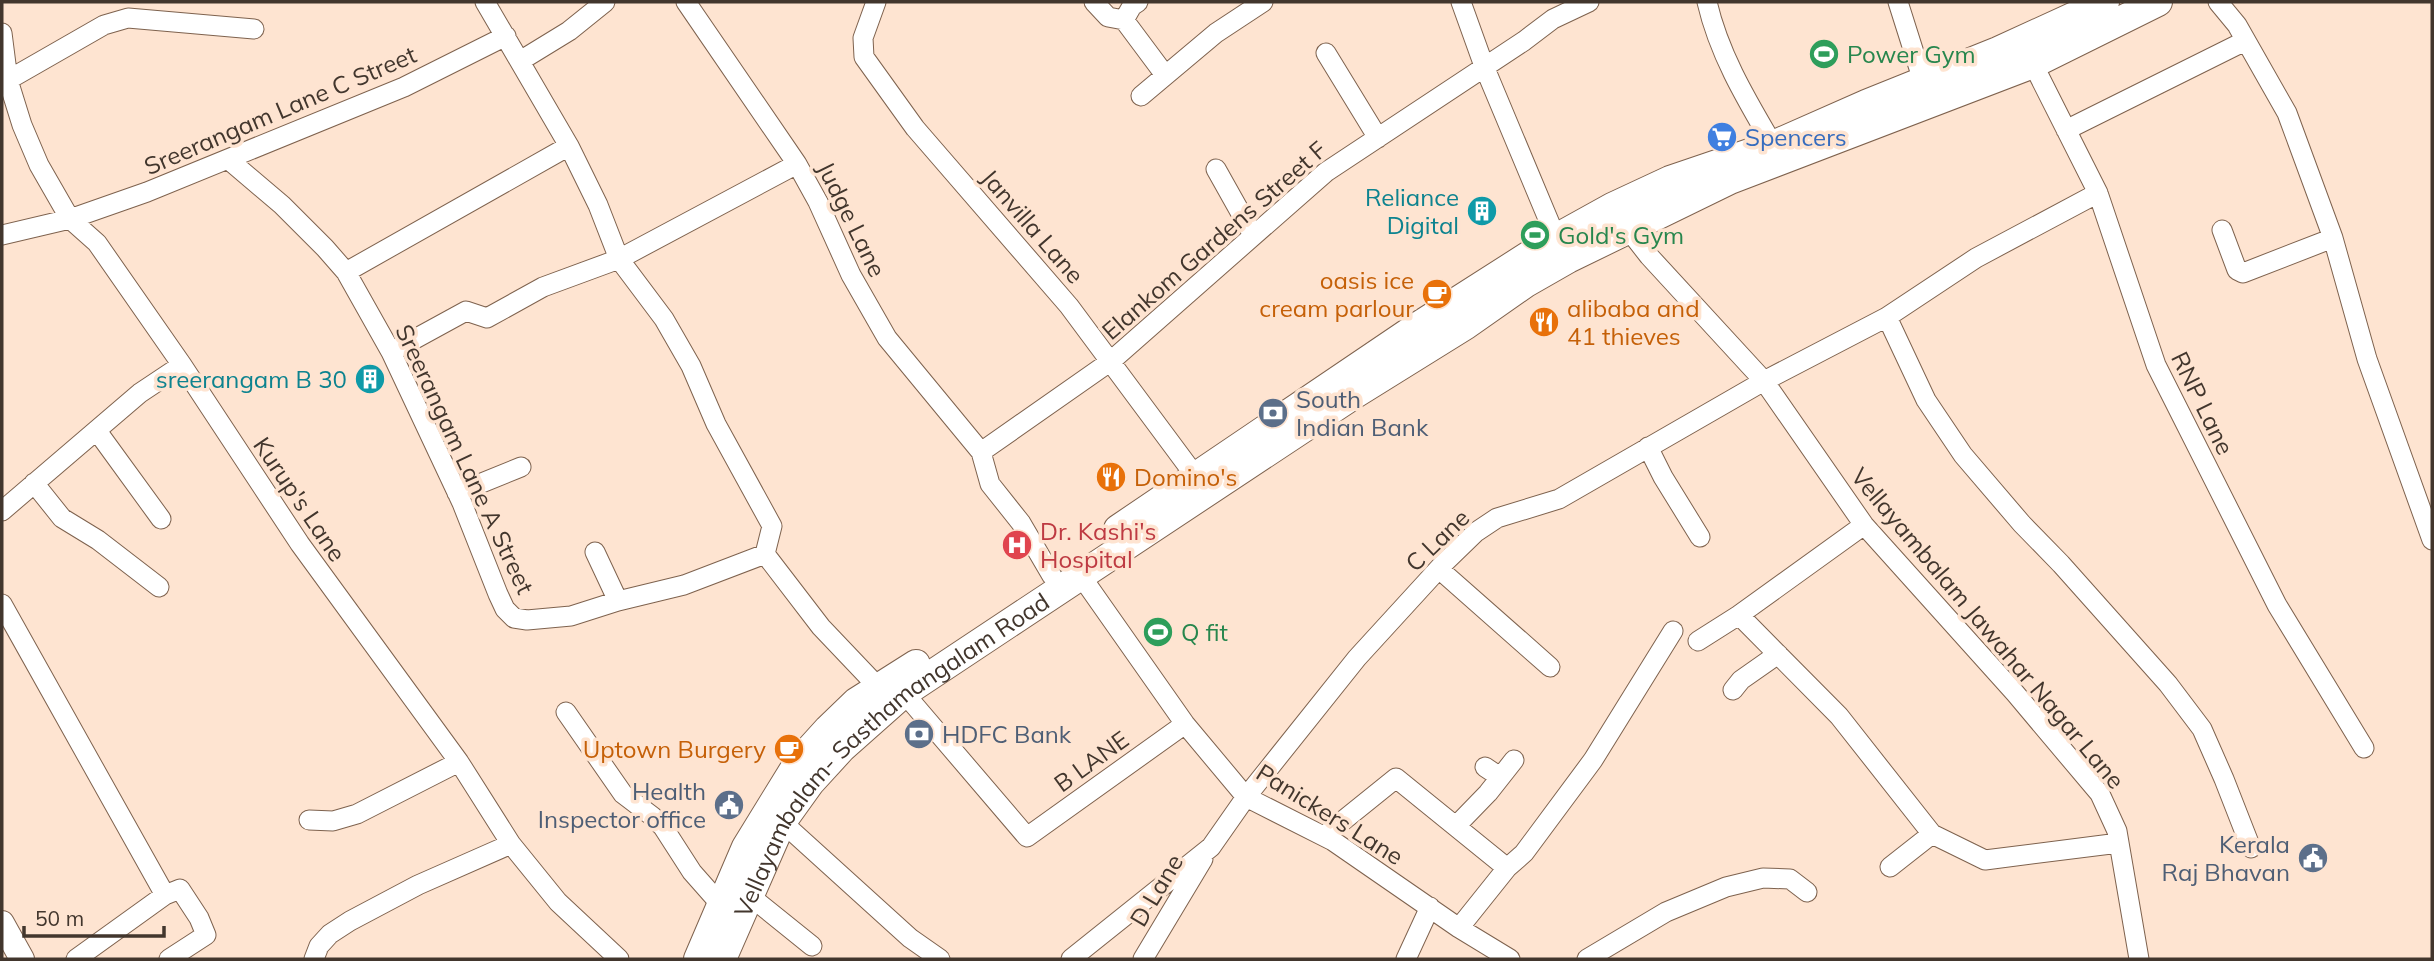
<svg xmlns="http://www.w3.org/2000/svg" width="2434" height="961" font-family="Mulish,sans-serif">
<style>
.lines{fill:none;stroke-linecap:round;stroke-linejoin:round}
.minor-casing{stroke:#7e624e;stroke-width:21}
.tertiary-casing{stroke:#7e624e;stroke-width:26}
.secondary-casing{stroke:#7e624e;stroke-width:30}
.minor{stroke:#fff;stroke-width:19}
.tertiary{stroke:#fff;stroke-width:24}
.secondary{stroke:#fff;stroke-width:28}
.labels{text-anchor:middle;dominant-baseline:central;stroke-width:7;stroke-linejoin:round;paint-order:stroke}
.leisure-label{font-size:24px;fill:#27864d;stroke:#fee4d1;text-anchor:start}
.street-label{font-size:24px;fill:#42362d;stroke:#fee4d1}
.shop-label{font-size:24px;fill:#366cbe;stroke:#fee4d1;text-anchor:start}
.culture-label{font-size:24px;fill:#0d838f;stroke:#fee4d1;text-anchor:end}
.food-label{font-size:24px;fill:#c56008;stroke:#fee4d1;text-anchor:end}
.service-label{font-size:24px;fill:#4e5e75;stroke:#fee4d1;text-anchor:start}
.health-label{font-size:24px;fill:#be3a42;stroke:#fee4d1;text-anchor:start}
</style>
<rect width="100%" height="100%" fill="#fee4d1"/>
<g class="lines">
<g class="minor-casing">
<path id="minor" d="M686,2L797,164L818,202L851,275L887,338L981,452L990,484L1021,523L1052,576
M876,2L863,38L864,57L915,128L1069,306L1196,477
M1094,2L1108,17L1124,20L1165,75
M1461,2L1484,66L1556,238
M1707,2C1719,54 1746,99 1773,145
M1898,2L1923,81
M2218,2L2237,25L2287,113L2333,238L2367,359L2432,540
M1124,20L1132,6L1138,2
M2,33L8,80L22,125L39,165L70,219L97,243L182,365L300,544L459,762L511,844L558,902L619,959
M1326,53L1378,138
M520,61L569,31L605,2
M2033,64L2098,193L2156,365L2277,605L2364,748
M2,86L8,80L104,25L128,18L254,29
M1141,96L1216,33L1263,2
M2066,130L2245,41
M229,160L282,205L325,248L346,272L391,352L462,503L498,594L505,609L514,618L527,620L571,616L618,601L684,585L765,554L772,526L716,424L691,366L664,319L619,259L598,205L569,146L485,2
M1216,169L1253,235
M1621,220L1649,256L1764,381L1864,525L2015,693L2100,794L2117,831L2139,959
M2222,230L2237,270L2243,273L2333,238
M2,235L70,219L147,192L404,87L506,36
M346,272L569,146
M1887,317L1926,400L1963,455L2022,524L2061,564L2168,684L2202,729L2224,779L2251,848
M391,352L466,311L487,318L543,287L619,259L797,164
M97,431L161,519
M1648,447L1663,477L1700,537
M981,452L1111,361L1326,172L1524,41L1553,19L1589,2
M34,483L62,518L98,540L159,587
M457,493L521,467
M2,511L140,393L182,365
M1864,525L1739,615L1839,716L1932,834L1985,860L2119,843
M595,552L618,601
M765,554L821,627L879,688
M1439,569L1550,667
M1081,576L1185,724L1246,797L1333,841L1459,928L1510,959
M2,604L165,895
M1698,641L1739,615
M1733,690L1741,680L1778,654
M904,693L1027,837L1185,724
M566,712L623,794L652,816L663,827L692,872L722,906
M1485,767L1500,777
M309,820L333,821L357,814L459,762
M782,822L910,938L940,959
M1456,826L1488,793L1514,760
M1324,836L1396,778L1507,868L1524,853L1593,760L1673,631
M1890,867L1932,834
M750,896L812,946
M1459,928L1507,868
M76,959L165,895L180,889L199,918L206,935L169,959
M314,959L319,946L330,934L350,921L418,885L511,844
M1071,959L1211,847L1246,797L1357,658L1443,564L1476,532L1497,518L1559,499L1764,381L1887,317L1976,258L2098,193
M1143,959L1203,859
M1406,959L1430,907
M1587,959L1666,912L1726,887L1763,878L1790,879L1807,892"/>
</g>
<g class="tertiary-casing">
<path id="tertiary" d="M2,923L22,959"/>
</g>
<g class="secondary-casing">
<g id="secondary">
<path d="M1118,529L1415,328L1556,238L1612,207L1670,180L1773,145L1866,104L1998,51L2105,2"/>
<path d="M698,959L746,847L799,761L828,729L856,702L916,664"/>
<path id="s1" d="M722,959L782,822L810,783L842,748L904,693L1017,618L1355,394L1466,325L1526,283L1568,259L1730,180L2033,64L2158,2"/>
</g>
</g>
<use href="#minor" class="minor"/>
<use href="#tertiary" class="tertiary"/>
<use href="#secondary" class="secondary"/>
</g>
<defs>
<g id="stadium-disc" transform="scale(1.575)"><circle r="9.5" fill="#2e9e5b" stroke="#fee4d1"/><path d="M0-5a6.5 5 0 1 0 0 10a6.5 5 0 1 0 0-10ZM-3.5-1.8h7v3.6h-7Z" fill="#fff"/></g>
<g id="supermarket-disc" transform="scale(1.575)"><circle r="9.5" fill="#3f7fe0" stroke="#fee4d1"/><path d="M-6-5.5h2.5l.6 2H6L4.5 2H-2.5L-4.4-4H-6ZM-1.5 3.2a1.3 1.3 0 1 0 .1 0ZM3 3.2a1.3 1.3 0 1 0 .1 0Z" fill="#fff"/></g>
<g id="building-disc" transform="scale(1.575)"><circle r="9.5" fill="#0f9aa8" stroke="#fee4d1"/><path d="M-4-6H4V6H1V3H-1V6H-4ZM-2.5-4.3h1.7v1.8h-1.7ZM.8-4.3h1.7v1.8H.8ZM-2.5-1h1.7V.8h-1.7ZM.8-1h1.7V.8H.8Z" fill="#fff"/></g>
<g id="cafe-disc" transform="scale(1.575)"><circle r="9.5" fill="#e8710a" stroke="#fee4d1"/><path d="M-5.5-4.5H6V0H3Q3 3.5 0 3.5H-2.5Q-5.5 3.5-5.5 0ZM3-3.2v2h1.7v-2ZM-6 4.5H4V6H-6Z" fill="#fff"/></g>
<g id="restaurant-disc" transform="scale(1.575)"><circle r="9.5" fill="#e8710a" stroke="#fee4d1"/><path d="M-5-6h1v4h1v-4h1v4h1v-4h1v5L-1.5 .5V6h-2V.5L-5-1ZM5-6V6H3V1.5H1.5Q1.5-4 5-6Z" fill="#fff"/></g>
<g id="bank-disc" transform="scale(1.575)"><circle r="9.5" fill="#5c6f8a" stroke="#fee4d1"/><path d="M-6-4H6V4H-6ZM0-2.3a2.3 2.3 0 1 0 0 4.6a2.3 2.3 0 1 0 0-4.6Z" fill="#fff"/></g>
<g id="hospital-disc" transform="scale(1.575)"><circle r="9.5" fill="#e0444e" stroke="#fee4d1"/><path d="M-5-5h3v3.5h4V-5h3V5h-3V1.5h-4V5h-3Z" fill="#fff"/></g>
<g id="civic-disc" transform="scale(1.575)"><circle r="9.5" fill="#5c6f8a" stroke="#fee4d1"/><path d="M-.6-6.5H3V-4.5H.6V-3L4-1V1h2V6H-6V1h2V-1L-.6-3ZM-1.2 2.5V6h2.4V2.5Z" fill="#fff"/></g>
</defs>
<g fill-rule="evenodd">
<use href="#stadium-disc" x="1824" y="54"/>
<use href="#supermarket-disc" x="1722" y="137"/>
<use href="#building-disc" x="1482" y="211"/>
<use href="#stadium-disc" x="1535" y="235"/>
<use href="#cafe-disc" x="1437" y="294"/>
<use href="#restaurant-disc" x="1544" y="322"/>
<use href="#building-disc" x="370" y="379"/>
<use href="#bank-disc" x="1273" y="413"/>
<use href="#restaurant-disc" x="1111" y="477"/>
<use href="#hospital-disc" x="1017" y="545"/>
<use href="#stadium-disc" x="1158" y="632"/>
<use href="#bank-disc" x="919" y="734"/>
<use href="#cafe-disc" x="789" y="749"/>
<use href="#civic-disc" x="729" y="805"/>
<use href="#civic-disc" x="2313" y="858"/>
</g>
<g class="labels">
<g class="leisure-label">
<text x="1847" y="54">Power Gym</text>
<text x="1558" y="235">Gold's Gym</text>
<text x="1181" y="632">Q fit</text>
</g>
<g class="street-label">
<text transform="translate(280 110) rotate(-23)">Sreerangam Lane C Street</text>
<text transform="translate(852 219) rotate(64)">Judge Lane</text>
<text transform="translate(1033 226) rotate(49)">Janvilla Lane</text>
<text transform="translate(1214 240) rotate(-41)">Elankom Gardens Street F</text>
<text transform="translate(2203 403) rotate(64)">RNP Lane</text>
<text transform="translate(465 459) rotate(65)">Sreerangam Lane A Street</text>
<text transform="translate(300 499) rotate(56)">Kurup's Lane</text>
<text transform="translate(1437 540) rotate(-44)">C Lane</text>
<text transform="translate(1988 628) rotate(50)">Vellayambalam Jawahar Nagar Lane</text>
<text stroke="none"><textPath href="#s1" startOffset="273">Vellayambalam- Sasthamangalam Road</textPath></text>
<text transform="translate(1091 761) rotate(-36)">B LANE</text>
<text transform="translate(1330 814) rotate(32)">Panickers Lane</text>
<text transform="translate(1156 890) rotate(-59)">D Lane</text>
</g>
<g class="shop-label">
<text x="1745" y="137">Spencers</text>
</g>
<g class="culture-label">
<text x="1459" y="197">Reliance<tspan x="1459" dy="28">Digital</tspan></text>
<text x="347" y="379">sreerangam B 30</text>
</g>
<g class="food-label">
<text x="1414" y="280">oasis ice<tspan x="1414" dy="28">cream parlour</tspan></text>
<text x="1567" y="308" text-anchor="start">alibaba and<tspan x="1567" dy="28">41 thieves</tspan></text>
<text x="1134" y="477" text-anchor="start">Domino's</text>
<text x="766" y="749">Uptown Burgery</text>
</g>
<g class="service-label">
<text x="1296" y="399">South<tspan x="1296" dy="28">Indian Bank</tspan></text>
<text x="942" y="734">HDFC Bank</text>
<text x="706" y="791" text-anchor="end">Health<tspan x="706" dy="28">Inspector office</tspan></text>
<text x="2290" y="844" text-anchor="end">Kerala<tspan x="2290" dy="28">Raj Bhavan</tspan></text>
</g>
<g class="health-label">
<text x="1040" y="531">Dr. Kashi's<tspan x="1040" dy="28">Hospital</tspan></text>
</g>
</g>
<rect width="2434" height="961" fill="none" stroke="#42362d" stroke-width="7"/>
<path d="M24 926v10h140v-10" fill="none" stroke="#42362d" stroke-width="3.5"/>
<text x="35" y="926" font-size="21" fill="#42362d" stroke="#fee4d1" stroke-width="5" paint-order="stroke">50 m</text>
</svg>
